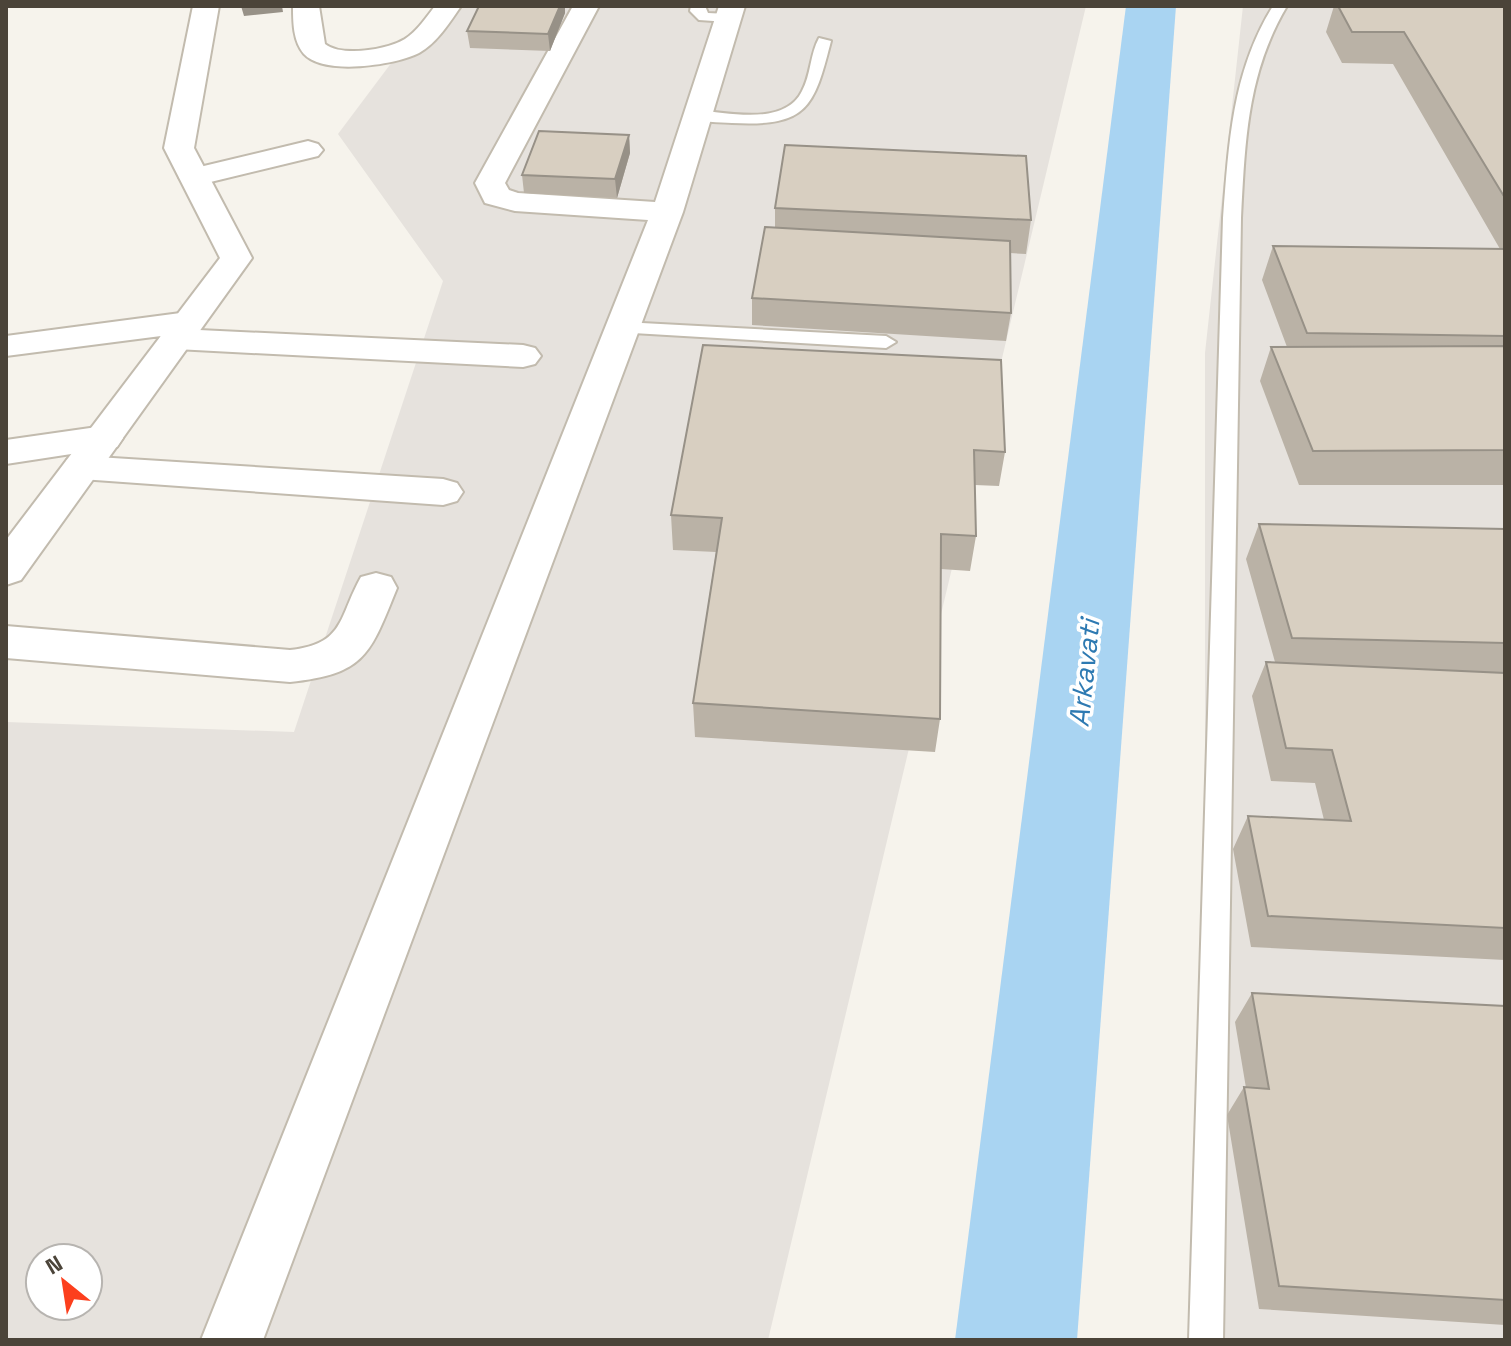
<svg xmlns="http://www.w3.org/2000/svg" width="1511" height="1346" font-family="'Space Grotesk',sans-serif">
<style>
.industrial{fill:#e6e2dd;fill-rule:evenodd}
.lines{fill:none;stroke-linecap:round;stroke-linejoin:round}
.river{fill:#a9d4f2;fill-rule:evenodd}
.service-casing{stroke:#c2bbae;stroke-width:4}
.minor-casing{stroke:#c2bbae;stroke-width:4}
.tertiary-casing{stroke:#c2bbae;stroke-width:4}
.service{fill:#fff;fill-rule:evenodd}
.minor{fill:#fff;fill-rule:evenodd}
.tertiary{fill:#fff;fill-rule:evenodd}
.wall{fill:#bab2a6}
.shaded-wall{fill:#979187}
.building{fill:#d8cfc1;stroke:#979187;stroke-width:2}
.labels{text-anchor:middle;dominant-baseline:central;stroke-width:7;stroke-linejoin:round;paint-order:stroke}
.water-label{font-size:28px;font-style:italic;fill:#2e7ab2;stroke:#fff}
</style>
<rect width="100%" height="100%" fill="#f6f3ec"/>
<path class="industrial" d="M434,6H1086L768,1340H6V722L294,732L443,281L338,134ZM40,1258H88V1306H40Z
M1243,6H1505V1340H1205V353Z"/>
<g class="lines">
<path class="river" d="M1126,6H1176L1077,1340H955Z"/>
<g class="service-casing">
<path id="service" d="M691,6H705L708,13L728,14L735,18L728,22L699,20L690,11Z
M1273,6H1287C1247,73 1245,142 1241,218L1223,1340H1189L1223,218C1229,142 1232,72 1273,6Z
M819,38L831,41C814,107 808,127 732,123C719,122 700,123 690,115L698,110C729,113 785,126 802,91C811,75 810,54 819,38Z
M623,322L886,336L896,342L886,348L616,332V324Z"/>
</g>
<g class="minor-casing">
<path id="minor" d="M293,6H319L325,44C342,57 387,50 405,39C417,31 426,18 435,6H461C450,22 437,43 419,53C396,65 324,76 304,54C293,41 293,22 293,6Z
M573,6H599L505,183L509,190L518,193L655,202L719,6H745L683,212L263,1340H201L648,220L515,211L485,203L475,183Z
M308,141L318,144L323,150L318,156L194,186L183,183L179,177L183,171Z
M188,312L200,315L205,322L199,330L523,345L535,348L541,356L535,364L523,367L176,349L164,346L159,339L161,336L6,356V336Z
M104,426L117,429L123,438L117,447L6,464V440Z
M81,456L443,479L457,483L463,492L457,501L443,505L67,478L62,469L67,460Z
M376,573L391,577L397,588C370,654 366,674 290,682L6,658V626L290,650C345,644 338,618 361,577Z"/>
</g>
<g class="tertiary-casing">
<path id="tertiary" d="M193,6H219L194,148L252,258L21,580L6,585V540L220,258L164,148Z"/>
</g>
<use href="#service" class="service"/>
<use href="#minor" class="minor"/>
<use href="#tertiary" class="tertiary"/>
</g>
<path class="wall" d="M479,6H565V13L550,51L470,48L467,31Z
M1334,6H1505V485H1299L1260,381L1271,347H1287L1262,280L1273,246L1500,249L1393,64L1342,63L1326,32Z
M629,135L630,153L617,198L524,193L522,175Z
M775,208L1031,220L1026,254L1010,253L1011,313L1006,341L752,325V298L775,227Z
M703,345L1005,452L999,486L975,485L976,536L970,571L941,569L940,719L935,752L695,737L693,703L716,552L673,550L671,515Z
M1259,524L1505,529V960L1251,947L1233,849L1248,816L1324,820L1315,783L1271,781L1252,696L1266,662H1275L1246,559Z
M1252,993L1505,1006V1325L1259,1309L1227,1115L1244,1087L1246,1088L1235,1022Z"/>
<path class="shaded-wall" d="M241,6H282L283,12L244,16Z
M560,6H565V13L550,51L548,34Z
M629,135L630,153L617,198L615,179Z"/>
<path class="building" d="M479,6H560L548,34L467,31Z
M1338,6H1505V198L1404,32H1352Z
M539,131L629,135L615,179L522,175Z
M785,145L1026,156L1031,220L775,208Z
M765,227L1010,241L1011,313L752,298Z
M1273,246L1505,249V336L1307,333Z
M703,345L1001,360L1005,452L974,450L976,536L941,534L940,719L693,703L722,518L671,515Z
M1505,346V450L1313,451L1271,347Z
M1259,524L1505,529V643L1292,638Z
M1266,662L1505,673V928L1268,916L1248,816L1351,821L1332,750L1286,748Z
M1252,993L1505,1006V1300L1279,1286L1244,1087L1269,1089Z"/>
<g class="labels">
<g class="water-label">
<text transform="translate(1084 673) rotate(-84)">Arkavati</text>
</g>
</g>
<rect width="1511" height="1346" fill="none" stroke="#4b4439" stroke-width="16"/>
<g transform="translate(64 1282) rotate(330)"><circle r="38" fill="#ffffff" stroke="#b7b4b0" stroke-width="2"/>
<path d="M0-6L14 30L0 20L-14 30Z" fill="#fc3f1d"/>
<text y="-12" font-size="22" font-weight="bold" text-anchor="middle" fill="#4b4439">N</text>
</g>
</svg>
